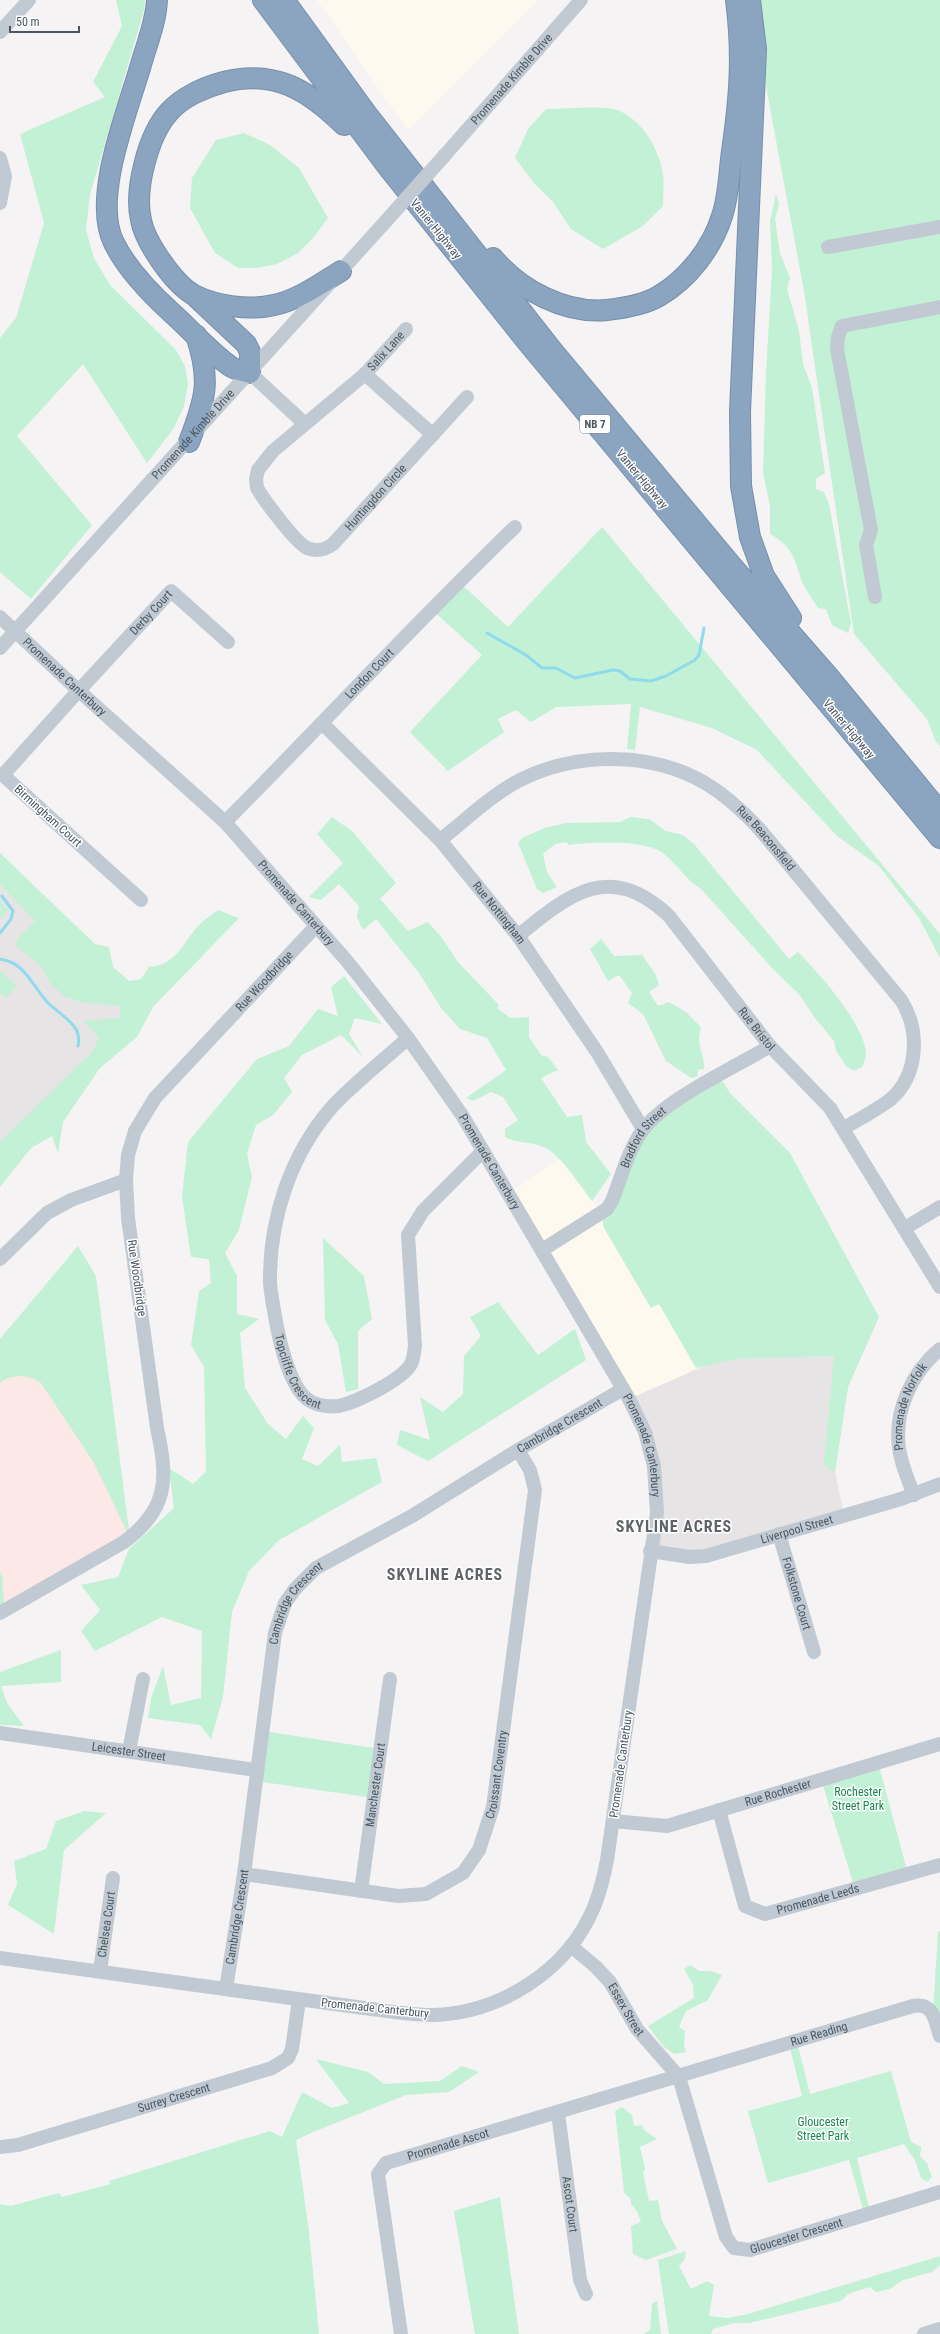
<svg xmlns="http://www.w3.org/2000/svg" width="940" height="2334" font-family="'Roboto Condensed',sans-serif">
<style>
.commercial{fill:#fdf9ef}
.education{fill:#e6e4e5}
.medical{fill:#fce8e6}
.green{fill:#c3f1d5}
.lines{fill:none;stroke-linecap:round;stroke-linejoin:round}
.stream{stroke:#90daee;stroke-width:3}
.highway-casing{stroke:#7690ad;stroke-width:22}
.minor{stroke:#c1cad2;stroke-width:14}
.highway{stroke:#8ba5c1;stroke-width:20}
.minor-bridge{stroke:#c1cad2;stroke-width:14}
.labels{text-anchor:middle;dominant-baseline:central;stroke-width:3;stroke-linejoin:round;paint-order:stroke}
.shield{fill:#fff;stroke:#808990;stroke-width:1}
.shield-label{font-size:11px;font-weight:bold;fill:#4a5661}
.street-label{font-size:12px;fill:#4a5661;stroke:#fff}
.park-label{font-size:12px;fill:#17864f;stroke:#fff}
.district-label{font-size:16px;font-weight:bold;letter-spacing:1px;fill:#5f6368;stroke:#fff}
</style>
<rect width="100%" height="100%" fill="#f5f3f3"/>
<path class="commercial" d="M317,0H539L408,131Z
M559,1159L602,1213L603,1226L650,1308L659,1304L696,1368L681,1377L629,1399L508,1194Z"/>
<path class="education" d="M0,874L128,1010L92,1052L0,1149Z
M834,1356L848,1387L835,1472L844,1516L706,1556L650,1551L654,1466L629,1399L711,1363L736,1359Z"/>
<path class="medical" d="M65,1275L130,1538L0,1613V1348Z"/>
<path class="green" d="M116,0H145L144,10L90,195L86,230L94,258L110,285L176,350L185,366L188,384L184,406L174,428L147,463L83,364L17,436L92,525L31,599L0,572V338L16,318L44,223L20,134L105,97L93,82L122,26Z
M750,0H940V746L935,740L927,719L854,634L804,291Z
M546,109C563,109 602,105 617,110C642,119 660,150 663,175C664,185 663,196 663,206L643,226L603,249L571,229L553,202L534,183L515,158L528,129Z
M244,133L270,145L299,168L328,218L314,237L298,253L277,264L257,268H238L215,253L190,208L192,178L216,140Z
M776,194L779,204L775,219L780,253L790,278L787,289L799,331L803,364L812,388L825,473L816,479V489L824,492L829,504L851,623L848,633L832,625L826,609L818,608C813,600 807,592 803,584C794,560 795,548 770,534V506L763,472L766,373L772,269L770,221Z
M602,527L940,934V958L919,918L879,866L837,836L757,750L712,728L640,707L635,750L627,749L631,704L556,707L531,722L516,710L498,719L504,732L448,771L410,732L482,655L431,609L458,581L508,627Z
M332,817L352,831L396,883L380,899L408,931L428,922L442,938L458,962L499,1005L497,1008L510,1018L529,1017V1037L541,1055L548,1057L558,1070L541,1078L567,1117L582,1115L586,1142L611,1174L592,1201C580,1186 560,1152 541,1146C529,1142 517,1143 505,1137V1129L518,1120L503,1097L491,1092L473,1101L466,1098L506,1070L487,1038L460,1029L441,1008L419,973L376,919L363,930L357,917L359,906L339,884L321,900L309,897L343,863L317,834Z
M630,817L649,819L666,831L683,835L694,844L789,959L798,952C819,973 863,1023 866,1052C866,1057 864,1063 862,1067L854,1071L847,1067L836,1051L834,1041L815,1018L799,994L773,969L701,889C686,880 677,864 664,854C646,839 590,842 568,845L567,842L555,844L543,854L547,872L557,887L543,893L537,889L518,843L522,838L545,828L566,823L620,822Z
M0,853L95,944L109,947L113,967L129,981L141,979L149,967C178,965 183,941 200,924C205,919 212,915 218,910L239,918L153,1007L137,1037L100,1068L63,1122L58,1153L52,1136L31,1148L0,1187V1142L92,1052L99,1038L84,1021L120,1018V1006L81,1002L66,997L51,985L42,967L15,945L19,937L35,921L0,884Z
M0,902L9,910L0,919Z
M601,939L614,956L642,955L656,975L659,985L649,992L658,1006L669,1002L686,1012L701,1027C695,1048 705,1051 704,1069L698,1070L697,1077L691,1078L666,1061L643,1014L628,1003L632,993L619,975L608,981L590,949Z
M0,970L17,986L6,998L0,993Z
M344,976L382,1024L355,1018L349,1034L363,1057L341,1035L302,1055L284,1078L292,1092L273,1115L256,1125L247,1154L252,1177L239,1230L225,1253L237,1276V1314L259,1319L240,1333L245,1388L268,1424L286,1439L303,1416L314,1428L302,1459L318,1466L340,1445L342,1462L376,1458L382,1482L279,1540L249,1571L232,1612L223,1697L211,1739L200,1725L148,1718L151,1698L163,1666L171,1705L201,1698L202,1631L162,1617L95,1651L81,1631L100,1610L81,1585L118,1577L129,1549L174,1508L169,1468L193,1484L206,1472L204,1367L191,1345L199,1291L211,1283L209,1259L191,1257L182,1196L188,1142L257,1059L289,1046L318,1009L338,1016L331,987Z
M718,1074L730,1093L790,1153L879,1317L848,1387L835,1472L828,1469L824,1462L834,1356L736,1359L696,1368L659,1304L651,1308L603,1226L602,1213L637,1139Z
M323,1238L364,1276L372,1319L358,1331V1389L346,1392L338,1344L325,1320Z
M78,1246L96,1276L130,1538L94,1463L41,1383C29,1375 12,1373 0,1383V1339Z
M498,1302L538,1355L575,1329L586,1360L428,1461L397,1445L400,1430L430,1440L420,1397L443,1412L463,1394L464,1356L481,1336L470,1317Z
M0,1572L3,1578L2,1584L5,1610L0,1613Z
M61,1650V1682L1,1686L7,1703L24,1726L0,1725V1672Z
M269,1732L374,1748L367,1797L262,1782Z
M878,1762L908,1874L855,1889L821,1779Z
M84,1811L106,1813L64,1850L54,1934L8,1905L17,1884L14,1861L46,1849L56,1821Z
M940,1931V2036L933,2012L938,1932Z
M690,1965L699,1971H711L722,1975L708,2000L686,2011L679,2027L685,2031L684,2044L686,2052L674,2054L663,2046L648,2026L694,1998L693,1985L684,1969Z
M798,2046L810,2094L891,2071L911,2142L921,2147L920,2156L927,2163L932,2177L927,2182L921,2178L915,2160L904,2144L857,2158L869,2207L863,2209L849,2160L768,2183L748,2111L802,2096L790,2048Z
M316,2059L368,2072L384,2084L440,2081L462,2066L479,2072L449,2092L406,2095L313,2132L296,2140L309,2231L319,2334H0V2204L11,2206L59,2193L62,2197L111,2184L109,2181L270,2131L282,2137L302,2092L332,2108L349,2103Z
M622,2107L632,2115L634,2126L642,2125L644,2130L657,2139L640,2147L645,2169L643,2173L649,2201L658,2200L662,2221L677,2249L646,2260L633,2254L631,2226L641,2222L637,2211L631,2204V2199L624,2193L623,2182L615,2111Z
M500,2197L519,2334H475L454,2211Z
M686,2251L685,2259L679,2266L691,2289L707,2281L714,2285L709,2316L728,2318L748,2314L940,2256V2265L932,2272L903,2280L890,2289L876,2292L870,2287L848,2294L841,2301L749,2323H734L713,2329L711,2334H669L658,2260Z
M657,2301L661,2334H644L650,2330L652,2304Z"/>
<g class="lines">
<path class="stream" d="M487,633L526,655L542,668H556L575,678L613,670L620,671L630,679L651,681L666,676L695,660L699,655L704,628
M0,933L11,919L13,911L2,896
M0,959C25,962 33,987 48,1003C57,1012 71,1019 77,1031C79,1036 79,1041 78,1046"/>
<g class="highway-casing">
<path id="highway" d="M157,0C156,21 148,41 142,61C129,108 91,198 114,243C127,269 151,294 172,313C191,330 209,351 230,366C235,370 243,371 250,373V352L246,344L196,297
M263,0L387,166L528,343L940,838
M284,0L366,113L552,350L732,566L829,677L940,812
M750,0L756,49L740,412L741,486L750,537L764,576L791,618
M493,258C520,290 565,314 607,310C625,308 644,305 659,296C688,279 712,248 722,216C729,196 729,172 732,151C740,97 743,54 736,0
M341,271C320,284 298,300 274,305C250,311 216,306 194,295C174,284 145,242 141,220C134,190 148,135 169,112C182,97 205,87 224,82C275,69 308,90 344,125
M189,442C206,398 211,380 196,335"/>
</g>
<g class="minor">
<path d="M0,32L29,0"/>
<path id="s1" d="M445,155L581,0"/>
<path d="M0,158L5,176L0,203"/>
<path d="M828,247L940,227"/>
<path d="M250,373L305,424"/>
<path id="s2" d="M365,374L406,329"/>
<path id="s3" d="M433,435L365,374L273,451L258,470L256,479L257,488C264,500 295,542 307,548C317,552 325,550 333,544L467,397"/>
<path d="M875,597L866,545L871,530L837,349L838,337L842,326L940,307"/>
<path id="s4" d="M0,617L78,690L225,822L347,961L408,1038L462,1115L629,1399L645,1432L654,1466L657,1513L607,1860C604,1876 600,1892 594,1907C568,1970 501,2013 433,2015C410,2015 387,2011 364,2008C327,2003 291,1998 254,1993C169,1982 85,1969 0,1958"/>
<path id="s5" d="M0,648L386,221"/>
<path id="s6" d="M322,723L440,840L518,936L597,1052L643,1129"/>
<path id="s7" d="M225,822C322,725 415,623 515,527"/>
<path id="s8" d="M440,840C466,820 491,795 520,780C576,752 650,751 705,783C727,796 745,813 762,832L901,1000C920,1030 919,1074 891,1099C877,1110 859,1119 844,1128"/>
<path id="s9" d="M141,900L3,775L72,698L171,591L228,642"/>
<path id="s10" d="M518,936C569,894 610,860 669,916L770,1046L830,1108L940,1287"/>
<path id="s11" d="M408,1038C385,1059 352,1085 332,1107C290,1155 269,1220 270,1283C271,1296 274,1309 276,1322C280,1343 290,1386 307,1399C316,1406 329,1407 339,1406C357,1402 402,1380 411,1364C414,1359 414,1351 415,1346L408,1235L423,1211L483,1151"/>
<path d="M905,1228L940,1207"/>
<path id="s12" d="M542,1250L607,1209L612,1201C621,1178 628,1151 642,1131C665,1099 734,1068 770,1046"/>
<path d="M0,1259L47,1213L71,1200L126,1180"/>
<path id="s13" d="M914,1495C908,1480 901,1464 899,1448C894,1411 912,1372 940,1349"/>
<path id="s14" d="M779,1534L814,1652"/>
<path id="s15" d="M650,1551L690,1557L706,1556L901,1499L940,1484"/>
<path id="s16" d="M0,1613L124,1542C169,1509 168,1478 157,1428L128,1218L126,1180L128,1155L135,1131L155,1098L316,926"/>
<path id="s17" d="M0,1733L256,1770"/>
<path d="M129,1751L143,1679"/>
<path id="s18" d="M719,1810L745,1906L765,1914L940,1865"/>
<path id="s19" d="M613,1821L667,1826L940,1744"/>
<path id="s20" d="M244,1874L398,1896L426,1894L463,1873L479,1850L493,1807L535,1490L530,1470L518,1450"/>
<path id="s21" d="M361,1891L390,1679"/>
<path id="s22" d="M571,1946L596,1967L610,1982L637,2029L679,2077L726,2237L734,2248L750,2250L940,2192"/>
<path id="s23" d="M100,1971L113,1878"/>
<path id="s24" d="M226,1989L244,1874L275,1633L285,1603L295,1589L316,1568L412,1516L518,1450L623,1389"/>
<path id="s25" d="M558,2113L580,2280L586,2294"/>
<path id="s26" d="M0,2147L18,2145L272,2068L288,2058L292,2049L299,2000"/>
<path id="s27" d="M401,2334L378,2174L386,2163L913,2006C934,2002 935,2021 940,2036"/>
<path d="M924,2334L940,2329"/>
</g>
<use href="#highway" class="highway"/>
<path class="minor-bridge" d="M386,221L445,155"/>
</g>
<g class="labels">
<rect class="shield" x="580" y="415" width="30" height="18" rx="3"/>
<g class="shield-label">
<text x="595" y="424">NB 7</text>
</g>
<g class="street-label">
<text stroke="none"><textPath href="#s1" startOffset="101">Promenade Kimble Drive</textPath></text>
<text transform="translate(436 229) rotate(51)">Vanier Highway</text>
<text stroke="none"><textPath href="#s2" startOffset="31">Salix Lane</textPath></text>
<text stroke="none"><textPath href="#s5" startOffset="288">Promenade Kimble Drive</textPath></text>
<text transform="translate(642 479) rotate(50)">Vanier Highway</text>
<text stroke="none"><textPath href="#s3" startOffset="423">Huntingdon Circle</textPath></text>
<text stroke="none"><textPath href="#s9" startOffset="406">Derby Court</textPath></text>
<text stroke="none"><textPath href="#s7" startOffset="207">London Court</textPath></text>
<text stroke="none"><textPath href="#s4" startOffset="88">Promenade Canterbury</textPath></text>
<text transform="translate(849 729) rotate(50)">Vanier Highway</text>
<text transform="translate(48 816) rotate(42)">Birmingham Court</text>
<text stroke="none"><textPath href="#s8" startOffset="375">Rue Beaconsfield</textPath></text>
<text stroke="none"><textPath href="#s4" startOffset="412">Promenade Canterbury</textPath></text>
<text stroke="none"><textPath href="#s6" startOffset="260">Rue Nottingham</textPath></text>
<text stroke="none"><textPath href="#s16" startOffset="770">Rue Woodbridge</textPath></text>
<text stroke="none"><textPath href="#s10" startOffset="317">Rue Bristol</textPath></text>
<text stroke="none"><textPath href="#s12" startOffset="158">Bradford Street</textPath></text>
<text stroke="none"><textPath href="#s4" startOffset="736">Promenade Canterbury</textPath></text>
<text transform="translate(137 1278) rotate(82)">Rue Woodbridge</text>
<text stroke="none"><textPath href="#s11" startOffset="389">Topcliffe Crescent</textPath></text>
<text stroke="none"><textPath href="#s13" startOffset="93">Promenade Norfolk</textPath></text>
<text stroke="none"><textPath href="#s24" startOffset="720">Cambridge Crescent</textPath></text>
<text stroke="none"><textPath href="#s4" startOffset="1060">Promenade Canterbury</textPath></text>
<text stroke="none"><textPath href="#s15" startOffset="151">Liverpool Street</textPath></text>
<text stroke="none"><textPath href="#s14" startOffset="62">Folkstone Court</textPath></text>
<text stroke="none"><textPath href="#s24" startOffset="396">Cambridge Crescent</textPath></text>
<text stroke="none"><textPath href="#s17" startOffset="130">Leicester Street</textPath></text>
<text transform="translate(621 1764) rotate(-82)">Promenade Canterbury</text>
<text stroke="none"><textPath href="#s20" startOffset="332">Croissant Coventry</textPath></text>
<text stroke="none"><textPath href="#s21" startOffset="107">Manchester Court</textPath></text>
<text stroke="none"><textPath href="#s19" startOffset="170">Rue Rochester</textPath></text>
<text stroke="none"><textPath href="#s18" startOffset="176">Promenade Leeds</textPath></text>
<text stroke="none"><textPath href="#s24" startOffset="73">Cambridge Crescent</textPath></text>
<text stroke="none"><textPath href="#s23" startOffset="47">Chelsea Court</textPath></text>
<text transform="translate(375 2008) rotate(6)">Promenade Canterbury</text>
<text stroke="none"><textPath href="#s22" startOffset="85">Essex Street</textPath></text>
<text stroke="none"><textPath href="#s27" startOffset="627">Rue Reading</textPath></text>
<text stroke="none"><textPath href="#s26" startOffset="181">Surrey Crescent</textPath></text>
<text stroke="none"><textPath href="#s27" startOffset="240">Promenade Ascot</textPath></text>
<text stroke="none"><textPath href="#s25" startOffset="92">Ascot Court</textPath></text>
<text stroke="none"><textPath href="#s22" startOffset="416">Gloucester Crescent</textPath></text>
</g>
<g class="park-label">
<text x="858" y="1792">Rochester<tspan x="858" dy="14">Street Park</tspan></text>
<text x="823" y="2122">Gloucester<tspan x="823" dy="14">Street Park</tspan></text>
</g>
<g class="district-label">
<text x="674" y="1526">SKYLINE ACRES</text>
<text x="445" y="1574">SKYLINE ACRES</text>
</g>
</g>
<path d="M10 26v6h69v-6" fill="none" stroke="#4a5661" stroke-width="2"/>
<text x="16" y="26" font-size="12" fill="#4a5661" stroke="#ffffff" stroke-width="3" paint-order="stroke">50 m</text>
</svg>
